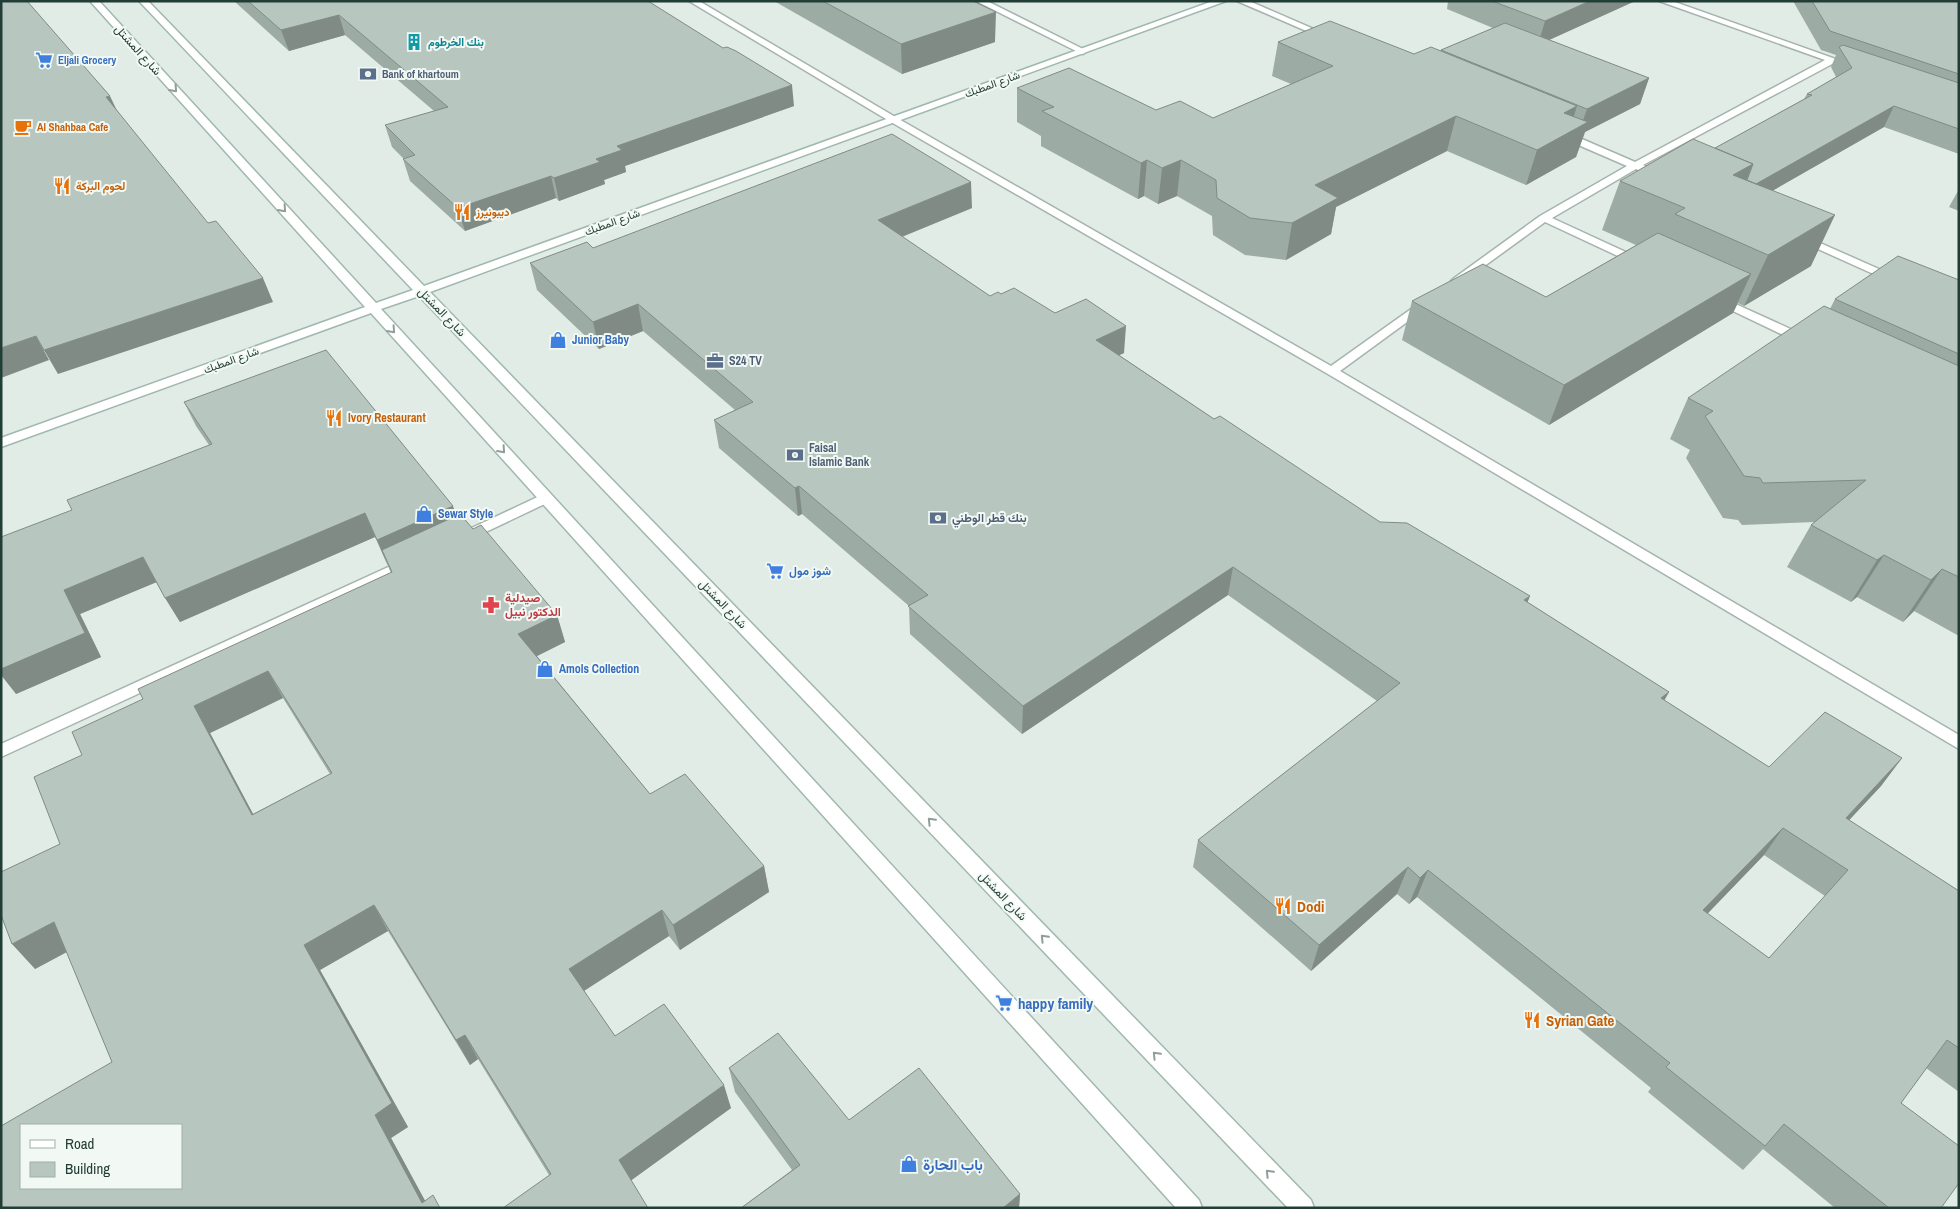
<svg xmlns="http://www.w3.org/2000/svg" width="1960" height="1209" font-family="'Archivo Narrow',Vazirmatn,sans-serif">
<style>
.lines{fill:none;stroke-linecap:round;stroke-linejoin:round}
.street-casing{stroke:#a5b4ae;stroke-width:3}
.secondary-casing{stroke:#a0b8af;stroke-width:3}
.street{fill:#fff;fill-rule:evenodd}
.secondary{fill:#fff;fill-rule:evenodd}
.wall{fill:#9daba5;fill-rule:evenodd}
.shaded-wall{fill:#808b86}
.building{fill:#b7c7c0;stroke:#808b86;fill-rule:evenodd}
.oneway{stroke:#909e9a}
.labels{text-anchor:middle;dominant-baseline:central;stroke-width:4;stroke-linejoin:round;paint-order:stroke}
.far-culture-label{font-size:11px;font-weight:bold;fill:#0d838f;stroke:#f2f9f5;text-anchor:start}
.far-shop-label{font-size:11px;font-weight:bold;fill:#366cbe;stroke:#f2f9f5;text-anchor:start}
.far-service-label{font-size:11px;font-weight:bold;fill:#4e5e75;stroke:#f2f9f5;text-anchor:start}
.far-street-label{font-size:11px;fill:#223d36;stroke:#f2f9f5}
.far-food-label{font-size:11px;font-weight:bold;fill:#c56008;stroke:#f2f9f5;text-anchor:start}
.street-label{font-size:12px;fill:#223d36;stroke:#f2f9f5}
.shop-label{font-size:12px;font-weight:bold;fill:#366cbe;stroke:#f2f9f5;text-anchor:start}
.service-label{font-size:12px;font-weight:bold;fill:#4e5e75;stroke:#f2f9f5;text-anchor:start}
.food-label{font-size:12px;font-weight:bold;fill:#c56008;stroke:#f2f9f5;text-anchor:start}
.health-label{font-size:12px;font-weight:bold;fill:#be3a42;stroke:#f2f9f5;text-anchor:start}
.near-food-label{font-size:15px;font-weight:bold;fill:#c56008;stroke:#f2f9f5;text-anchor:start}
.near-shop-label{font-size:15px;font-weight:bold;fill:#366cbe;stroke:#f2f9f5;text-anchor:start}
</style>
<rect width="100%" height="100%" fill="#e2ece7"/>
<g class="lines">
<g class="street-casing">
<path id="street" d="M689,1H699L897,118L1331,366L1421,302H1429L1431,304L1429,306L1340,371L1959,735V749L1328,374L891,122Z
M976,1H987L1087,51L1083,54L1080,53Z
M1237,1H1249L1332,37L1328,40L1325,39Z
M1659,1H1672L1844,62L1839,65L1834,63L1643,165L1664,174L1665,176L1664,178H1656L1636,169L1552,218L1643,260L1645,262L1643,264H1635L1545,222L1461,283H1453L1451,281L1453,279L1540,216L1627,166L1560,137V133H1568L1635,162L1825,60Z
M1802,235L1897,277L1899,279L1893,282L1889,281L1798,240L1796,238L1798,236Z
M1718,296L1808,337L1810,340L1804,344L1800,343L1714,302L1712,300L1714,298Z
M546,493L551,495L553,498L551,501L471,539H461L459,536L461,533Z
M408,558L413,559L415,563L413,567L1,757V744Z"/>
</g>
<g class="secondary-casing">
<path id="secondary" d="M90,1H99L376,303L413,290L139,1H148L424,286L1213,1H1226L430,292L1311,1200L1314,1208H1288L419,296L381,309L1199,1200L1202,1208H1176L371,313L1,447V438L365,307Z"/>
</g>
<use href="#street" class="street"/>
<use href="#secondary" class="secondary"/>
</g>
<path class="wall" d="M234,1H648L794,106L625,166L626,172L604,180L605,184L559,201L556,198L465,231L410,181L403,159H404L392,147L385,125L434,111L345,35L289,51Z
M774,1H979V4L995,42L902,74Z
M1448,1H1633V2L1549,40L1649,78L1640,104L1585,132L1576,157L1526,185L1447,151L1336,207L1331,234L1286,260L1245,255L1213,235L1212,216L1177,196L1158,204L1144,196L1138,199L1041,146V136L1017,122V88L1156,110L1213,118L1291,84L1272,76L1278,42L1414,54L1440,51L1441,50L1493,28L1447,9Z
M1793,1H1959V154L1884,127L1772,191L1811,266L1744,306L1738,303L1733,313L1549,425L1402,340L1412,301L1546,297L1636,245L1602,230L1620,181L1715,148L1804,99L1807,94L1836,77L1831,67L1836,55L1821,50Z
M1959,189V211L1949,207Z
M972,208L902,237L990,296L1001,294L1055,313L1124,353L1119,355L1214,419L1380,522L1530,596L1527,602L1669,692L1664,700L1769,767L1902,758L1881,786L1849,820L1959,891V1092L1926,1068L1901,1103L1941,1208H1835L1763,1149L1743,1170L1648,1092L1651,1088L1417,897L1409,904L1397,894L1311,971L1193,867L1198,840L1377,701L1228,595L1022,734L910,634L909,606L802,514L798,516L719,448L714,420L735,410L643,331L599,349L537,290L530,263L593,248ZM1764,855L1825,896L1769,958L1707,914Z
M1959,280V636L1914,611L1903,622L1857,597L1851,602L1787,567L1811,525L1814,522L1742,525L1738,520L1723,518L1686,458L1690,450L1670,439L1688,398L1830,309L1835,299Z
M184,402L456,516L473,529L557,615L565,642L537,656L650,794L764,866L769,892L680,950L669,936L584,991L615,1036L731,1108L631,1180L549,1175L478,1059L470,1065L388,931L320,970L408,1127L391,1138L425,1201L442,1208H1L112,1062L67,952L35,969L60,844L82,755L143,699L391,573L375,537L180,622L156,582L80,614L101,657L16,694L72,510L209,445L196,426ZM283,698L330,774L253,814L210,733Z
M729,1068L1020,1194L1019,1208H741L792,1170L735,1092Z"/>
<path class="shaded-wall" d="M1590,1H1633V2L1538,45L1545,21Z
M996,12L995,42L902,74L901,44Z
M339,15L345,35L289,51L281,30Z
M1649,78L1640,104L1585,132L1576,157L1526,185L1537,150L1564,113L1577,106L1569,132L1581,126L1587,109Z
M792,85L794,106L625,166L626,172L604,180L605,184L559,201L554,178L596,159L617,146Z
M110,96L120,117L106,97Z
M1894,106L1884,127L1744,207L1753,185Z
M1456,116L1447,151L1336,207L1331,234L1286,260L1292,223L1315,185Z
M1147,160L1144,196L1138,199L1141,163Z
M1181,160L1177,196L1158,204L1162,168Z
M1753,164L1733,213V175Z
M551,176L556,198L465,231L458,208Z
M971,182L972,208L879,246L878,220Z
M1835,215L1811,266L1744,306L1768,255Z
M1751,274L1733,313L1549,425L1564,385Z
M263,278L273,302L58,374L44,350Z
M638,304L643,331L599,349L593,322Z
M1126,326L1124,353L1094,367L1096,340Z
M36,336L49,360L1,378V348Z
M799,486L802,514L798,516L795,488Z
M453,506L461,530L382,550L387,564L377,540Z
M365,513L375,537L180,622L165,598Z
M1884,555L1857,597L1851,602L1877,560Z
M143,557L157,582L80,614L101,657L16,694L1,675V669L64,590Z
M1233,567L1228,595L1022,734L1023,706Z
M1942,569L1914,611L1903,622L1931,580Z
M1530,596L1519,624L1524,600Z
M557,615L565,642L527,661L518,634Z
M268,671L283,698L210,733L268,842L252,815L194,706Z
M1669,692L1654,719L1661,698Z
M1902,758L1881,786L1826,845L1846,818Z
M1783,828L1764,855L1685,937L1703,910Z
M764,866L769,892L680,950L673,925Z
M1408,867L1397,894L1311,971L1319,945Z
M1428,870L1417,897L1409,904L1420,878Z
M374,905L388,931L320,970L408,1127L391,1138L429,1208L422,1203L375,1115L304,945Z
M662,910L669,936L579,994L569,969Z
M54,922L76,947L35,969L12,944Z
M465,1035L478,1059L470,1065L456,1040Z
M724,1085L731,1108L629,1182L619,1160Z
M1020,1194L1019,1208H1003Z"/>
<path class="building" d="M1,1H27L110,96L106,97L208,223L216,221L263,278L44,350L36,336L1,348Z
M248,1H648L723,48L727,47L736,51L792,85L617,146L622,150L596,159L600,162L554,178L551,176L458,208L403,159L415,155L385,125L448,107L339,15L281,30Z
M823,1H973L996,12L901,44Z
M1492,1H1590L1545,21Z
M1812,1H1959V74L1830,31Z
M1330,21L1414,54L1431,47L1577,106L1564,113L1588,122L1537,150L1456,116L1315,185L1338,198L1292,223L1250,218L1217,198L1216,180L1181,160L1162,168L1147,160L1141,163L1042,111L1054,107L1017,88L1069,68L1156,110L1180,101L1213,118L1333,66L1278,42Z
M1505,23L1649,78L1587,109L1441,50Z
M1843,45L1959,83V129L1894,106L1756,184L1747,180L1753,164L1715,148L1812,95L1807,94L1852,68L1839,47Z
M892,134L971,182L878,220L990,296L998,292L1001,294L1014,288L1055,313L1086,299L1126,326L1096,340L1214,419L1220,416L1380,522L1407,523L1530,596L1524,600L1669,692L1661,698L1769,767L1825,712L1902,758L1846,818L1959,891V1048L1947,1040L1901,1103L1959,1146V1183L1941,1208H1889L1784,1124L1765,1146L1666,1067L1670,1063L1428,870L1420,878L1408,867L1319,945L1198,840L1400,683L1233,567L1023,706L908,606L928,595L799,486L795,488L714,420L753,402L638,304L593,322L530,263L587,242L593,248ZM1783,828L1848,870L1769,958L1703,910Z
M1693,139L1753,164L1733,175L1835,215L1768,255L1675,214L1685,208L1620,181Z
M1658,233L1751,274L1564,385L1412,301L1483,264L1546,297Z
M1898,256L1959,280V354L1835,299Z
M1824,306L1959,366V577L1942,569L1931,580L1884,555L1877,560L1811,525L1866,480L1763,483L1760,478L1744,476L1705,416L1713,411L1688,398Z
M326,350L453,506L377,540L365,513L165,598L143,557L64,590L85,633L1,669V537L72,510L67,500L212,444L184,402Z
M460,514L473,529L481,525L557,615L518,634L650,794L685,774L764,866L673,925L662,910L569,969L615,1036L664,1004L724,1085L619,1160L648,1208H503L551,1174L465,1035L456,1040L374,905L304,945L392,1103L375,1115L422,1203L433,1195L440,1208H1V1126L112,1062L54,922L12,944L1,915V872L60,844L34,777L82,755L72,732L143,699L138,689L392,572L382,550ZM268,671L332,773L252,815L194,706ZM21,1125H181V1188H21Z
M778,1033L849,1120L919,1068L1020,1194L1003,1208H741L800,1165L729,1068Z"/>
<defs><path id="oneway-chevron" d="M-2-3.5L2.5 0L-2 3.5" fill="none" stroke-width="1.6" stroke-linecap="round" stroke-linejoin="round" transform="scale(1.25)"/></defs>
<g class="oneway">
<use href="#oneway-chevron" transform="translate(174 89) rotate(48)"/>
<use href="#oneway-chevron" transform="translate(283 209) rotate(48)"/>
<use href="#oneway-chevron" transform="translate(392 330) rotate(48)"/>
<use href="#oneway-chevron" transform="translate(502 450) rotate(48)"/>
<use href="#oneway-chevron" transform="translate(931 821) rotate(-134)"/>
<use href="#oneway-chevron" transform="translate(1044 938) rotate(-134)"/>
<use href="#oneway-chevron" transform="translate(1156 1055) rotate(-134)"/>
<use href="#oneway-chevron" transform="translate(1269 1173) rotate(-134)"/>
</g>
<defs>
<g id="building-bare" transform="scale(1.35)"><path d="M-4-6H4V6H1V3H-1V6H-4ZM-2.5-4.3h1.7v1.8h-1.7ZM.8-4.3h1.7v1.8H.8ZM-2.5-1h1.7V.8h-1.7ZM.8-1h1.7V.8H.8Z" fill="#0f9aa8" stroke="#f2f9f5" stroke-width="2.5" paint-order="stroke"/></g>
<g id="supermarket-bare" transform="scale(1.35)"><path d="M-6-5.5h2.5l.6 2H6L4.5 2H-2.5L-4.4-4H-6ZM-1.5 3.2a1.3 1.3 0 1 0 .1 0ZM3 3.2a1.3 1.3 0 1 0 .1 0Z" fill="#3f7fe0" stroke="#f2f9f5" stroke-width="2.5" paint-order="stroke"/></g>
<g id="bank-bare" transform="scale(1.35)"><path d="M-6-4H6V4H-6ZM0-2.3a2.3 2.3 0 1 0 0 4.6a2.3 2.3 0 1 0 0-4.6Z" fill="#5c6f8a" stroke="#f2f9f5" stroke-width="2.5" paint-order="stroke"/></g>
<g id="cafe-bare" transform="scale(1.35)"><path d="M-5.5-4.5H6V0H3Q3 3.5 0 3.5H-2.5Q-5.5 3.5-5.5 0ZM3-3.2v2h1.7v-2ZM-6 4.5H4V6H-6Z" fill="#e8710a" stroke="#f2f9f5" stroke-width="2.5" paint-order="stroke"/></g>
<g id="restaurant-bare" transform="scale(1.35)"><path d="M-5-6h1v4h1v-4h1v4h1v-4h1v5L-1.5 .5V6h-2V.5L-5-1ZM5-6V6H3V1.5H1.5Q1.5-4 5-6Z" fill="#e8710a" stroke="#f2f9f5" stroke-width="2.5" paint-order="stroke"/></g>
<g id="shop-bare" transform="scale(1.35)"><path d="M-5-2.5h2.3a2.7 3.5 0 0 1 5.4 0H5L5.5 6h-11ZM-1.5-2.5h3a1.5 2.3 0 0 0-3 0Z" fill="#3f7fe0" stroke="#f2f9f5" stroke-width="2.5" paint-order="stroke"/></g>
<g id="office-bare" transform="scale(1.35)"><path d="M-6-3h4V-5.5h4V-3h4V5H-6ZM-1-4.5V-3h2v-1.5ZM-6 0V1H6V0Z" fill="#5c6f8a" stroke="#f2f9f5" stroke-width="2.5" paint-order="stroke"/></g>
<g id="pharmacy-bare" transform="scale(1.35)"><path d="M-2-6h4v4h4v4h-4v4h-4v-4h-4v-4h4Z" fill="#e0444e" stroke="#f2f9f5" stroke-width="2.5" paint-order="stroke"/></g>
</defs>
<g fill-rule="evenodd">
<use href="#building-bare" x="414" y="42"/>
<use href="#supermarket-bare" x="44" y="60"/>
<use href="#bank-bare" x="368" y="74"/>
<use href="#cafe-bare" x="23" y="127"/>
<use href="#restaurant-bare" x="62" y="186"/>
<use href="#restaurant-bare" x="462" y="212"/>
<use href="#shop-bare" x="558" y="340"/>
<use href="#office-bare" x="715" y="361"/>
<use href="#restaurant-bare" x="334" y="418"/>
<use href="#bank-bare" x="795" y="455"/>
<use href="#shop-bare" x="424" y="514"/>
<use href="#bank-bare" x="938" y="518"/>
<use href="#supermarket-bare" x="775" y="571"/>
<use href="#pharmacy-bare" x="491" y="605"/>
<use href="#shop-bare" x="545" y="669"/>
<use href="#restaurant-bare" x="1283" y="906"/>
<use href="#supermarket-bare" x="1004" y="1003"/>
<use href="#restaurant-bare" x="1532" y="1020"/>
<use href="#shop-bare" x="909" y="1164"/>
</g>
<g class="labels">
<g class="far-culture-label">
<text x="428" y="42">بنك الخرطوم</text>
</g>
<g class="far-shop-label">
<text x="58" y="60">Eljali Grocery</text>
</g>
<g class="far-service-label">
<text x="382" y="74">Bank of khartoum</text>
</g>
<g class="far-street-label">
<text transform="translate(992 84) rotate(-20)">شارع المطبك</text>
<text transform="translate(612 222) rotate(-20)">شارع المطبك</text>
<text transform="translate(231 360) rotate(-20)">شارع المطبك</text>
</g>
<g class="far-food-label">
<text x="37" y="127">Al Shahbaa Cafe</text>
<text x="76" y="186">لحوم البركة</text>
<text x="476" y="212">ديبونيرز</text>
</g>
<g class="street-label">
<text transform="translate(138 50) rotate(48)">شارع المشتل</text>
<text transform="translate(442 312) rotate(46)">شارع المشتل</text>
<text transform="translate(723 604) rotate(46)">شارع المشتل</text>
<text transform="translate(1003 896) rotate(46)">شارع المشتل</text>
</g>
<g class="shop-label">
<text x="572" y="340">Junior Baby</text>
<text x="438" y="514">Sewar Style</text>
<text x="789" y="571">شوز مول</text>
<text x="559" y="669">Amols Collection</text>
</g>
<g class="service-label">
<text x="729" y="361">S24 TV</text>
<text x="809" y="448">Faisal<tspan x="809" dy="14">Islamic Bank</tspan></text>
<text x="952" y="518">بنك قطر الوطني</text>
</g>
<g class="food-label">
<text x="348" y="418">Ivory Restaurant</text>
</g>
<g class="health-label">
<text x="505" y="598">صيدلية<tspan x="505" dy="14">الدكتور نبيل</tspan></text>
</g>
<g class="near-food-label">
<text x="1297" y="906">Dodi</text>
<text x="1546" y="1020">Syrian Gate</text>
</g>
<g class="near-shop-label">
<text x="1018" y="1003">happy family</text>
<text x="923" y="1164">باب الحارة</text>
</g>
</g>
<rect width="1960" height="1209" fill="none" stroke="#223d36" stroke-width="5"/>
<rect x="20" y="1124" width="162" height="65" fill="#f2f9f5" stroke="#9faea9"/>
<rect x="30" y="1140" width="25" height="8" fill="#ffffff" stroke="#9faea9"/>
<text x="65" y="1149" font-size="15" fill="#223d36">Road</text>
<rect x="30" y="1162" width="25" height="15" fill="#b7c7c0" stroke="#9faea9"/>
<text x="65" y="1174" font-size="15" fill="#223d36">Building</text>
</svg>
